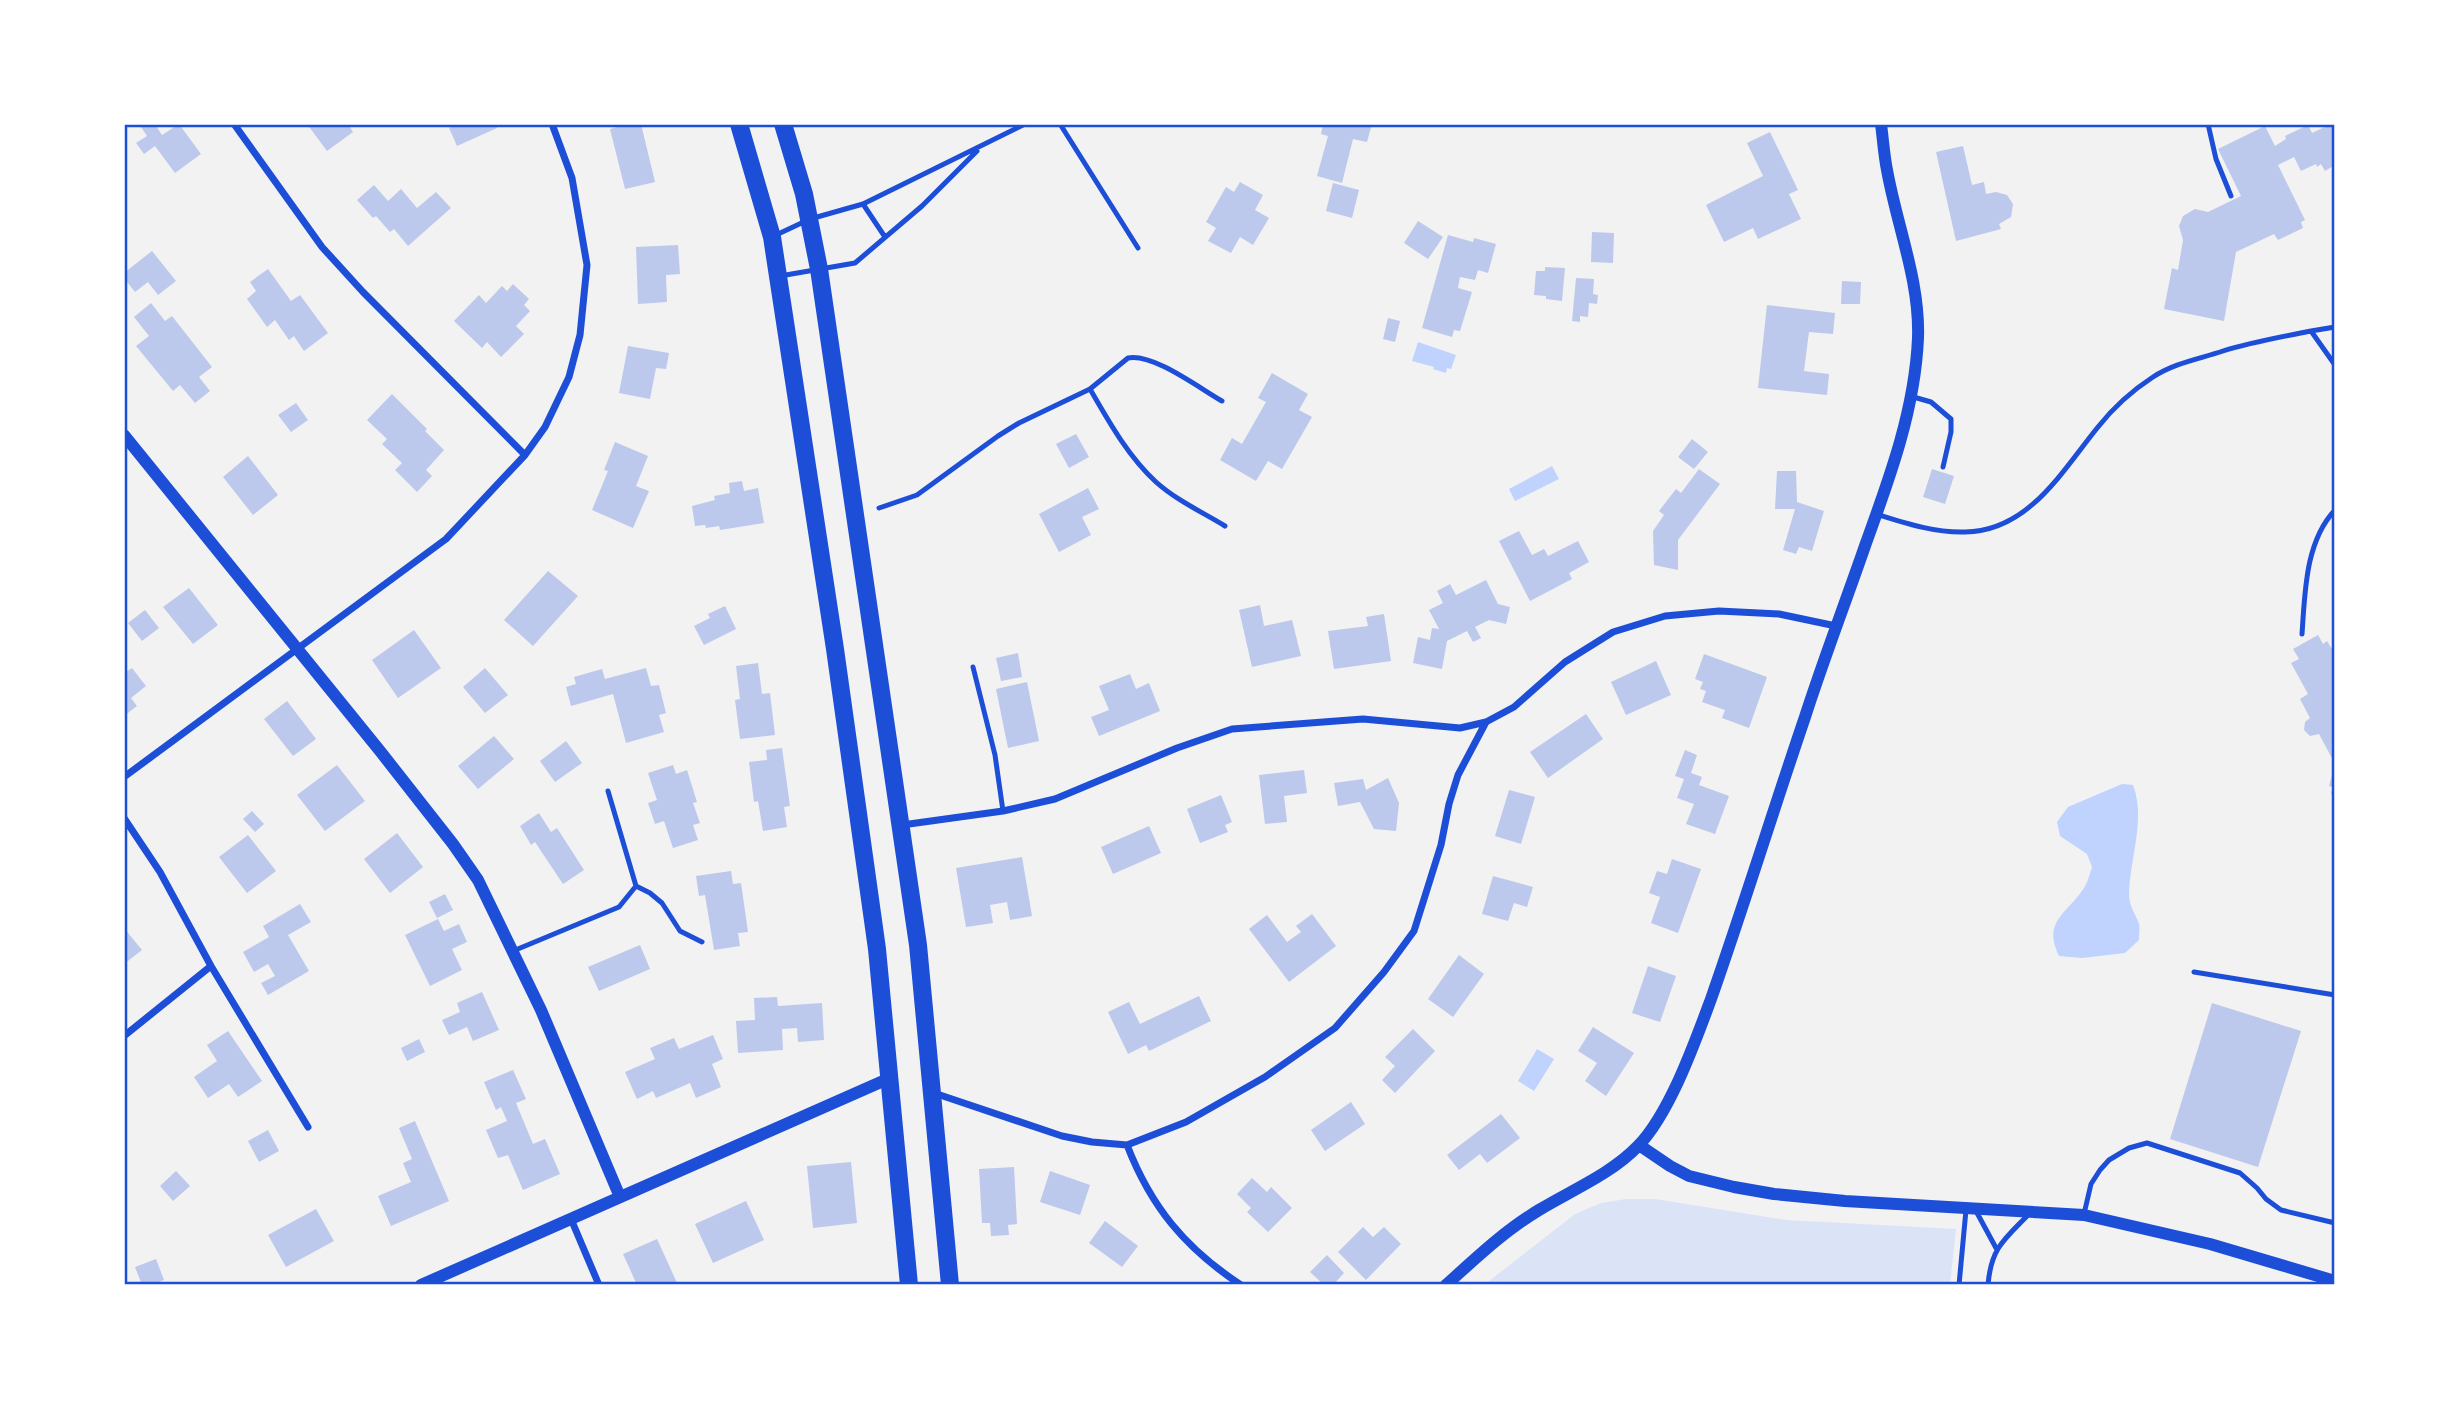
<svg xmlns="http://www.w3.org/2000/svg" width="2459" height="1409" font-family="Cabin,sans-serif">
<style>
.green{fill:#dbe4f7}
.water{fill:#bfd3fe}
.building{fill:#bdc9ec}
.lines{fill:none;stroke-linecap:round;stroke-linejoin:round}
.service{stroke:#1d4ed8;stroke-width:5}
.minor{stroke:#1d4ed8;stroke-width:7}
.tertiary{stroke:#1d4ed8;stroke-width:12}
.trunk{stroke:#1d4ed8;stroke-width:18}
.neatline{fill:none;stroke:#1d4ed8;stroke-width:2.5}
</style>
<rect width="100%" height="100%" fill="#f2f2f2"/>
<path class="green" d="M1626,1199H1655L1787,1220L1956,1229L1950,1285H1484L1575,1214L1601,1203Z"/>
<path class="water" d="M1418,342L1456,355L1451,369L1447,368L1446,373L1433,369L1434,367L1412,361Z
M1552,466L1559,479L1515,501L1509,489Z
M2122,784L2133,785C2146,819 2130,858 2129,893C2129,908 2135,912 2139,924C2140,928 2139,935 2139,940L2125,953L2082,958L2059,956C2042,921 2067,914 2084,888C2088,882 2090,873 2092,867L2087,854L2060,836L2057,822L2068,807Z
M1537,1049L1554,1059L1534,1091L1518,1081Z"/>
<path class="building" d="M139,124H159L156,126L162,135L179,124L201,154L175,173L155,146L144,154L136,143L147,136Z
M307,124H348L353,132L327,151Z
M456,124H496L497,128L457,146L449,128Z
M629,124H641L655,182L625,189L610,129Z
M1323,124H1372L1367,142L1353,139L1342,183L1317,176L1328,136L1321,134Z
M2331,124H2335V165L2325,171L2321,164L2317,167L2316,164L2301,171L2294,157L2278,165L2305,220L2301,222L2303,228L2278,240L2274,234L2236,252L2224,321L2164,309L2172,268L2178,270L2183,240L2179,226L2183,216L2195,209L2208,212L2241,196L2218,149L2265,126L2275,146L2286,139L2285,136L2308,125L2312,133Z
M1770,132L1798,190L1789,194L1801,219L1758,239L1753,228L1724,242L1706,205L1763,176L1747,143Z
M1963,146L1972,185L1984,182L1986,194L1996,192L2007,195L2013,204L2011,217L1999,224L2001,229L1956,241L1936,152Z
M1240,182L1263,195L1255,210L1269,218L1253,245L1240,237L1231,253L1208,241L1216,228L1206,222L1226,187L1234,192Z
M1333,183L1359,190L1352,218L1326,211Z
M374,185L388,201L401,189L417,208L436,192L451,208L408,246L394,229L390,232L376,216L373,218L357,200Z
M1418,221L1443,237L1428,259L1404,243Z
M1592,232L1614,233L1613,263L1591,262Z
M1448,235L1473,242L1474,238L1496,244L1488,273L1478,270L1475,280L1460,277L1458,288L1472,292L1460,331L1454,330L1452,337L1422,328Z
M678,245L680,274L666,275L667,302L638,304L636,247Z
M152,251L176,281L158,295L148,282L135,292L124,278V273Z
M1545,267L1565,268L1562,301L1546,299V296L1534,295L1536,271H1545Z
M268,269L291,301L300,295L328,333L304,351L294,336L289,340L275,320L267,327L247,299L256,291L250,282Z
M1576,278L1594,279L1593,294L1598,295L1597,304L1589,303L1588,317L1580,316V322L1572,321Z
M1842,281L1861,282L1860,304H1841Z
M513,284L529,299L524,305L530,311L516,326L524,334L501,357L487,342L482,348L454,321L479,295L486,303L502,286L507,291Z
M151,303L165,321L172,316L212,367L199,377L210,391L195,403L180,385L173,391L136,346L149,336L134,317Z
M1767,305L1835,313L1833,334L1809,332L1804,371L1829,374L1827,395L1758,388Z
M1388,318L1400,321L1395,342L1383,339Z
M628,346L669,353L666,369L656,368L650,399L619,393Z
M1272,373L1308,394L1299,410L1312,417L1282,469L1268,461L1256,481L1220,460L1232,438L1242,444L1266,402L1258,398Z
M392,394L427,429L425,431L444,450L426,470L432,476L417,492L395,470L402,463L382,444L387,439L367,420Z
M296,403L308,420L291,432L278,415Z
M1076,434L1089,457L1069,468L1056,444Z
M1692,439L1708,452L1694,469L1678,457Z
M615,442L648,456L636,486L649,491L633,528L592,510L608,471L604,470Z
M248,456L278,495L253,515L223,477Z
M1699,469L1720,484L1678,540V570L1654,565L1653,531L1664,515L1659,511L1676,489L1681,493Z
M1932,469L1954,476L1945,504L1923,497Z
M1777,471H1796L1797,502L1824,511L1812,551L1799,547L1796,554L1783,550L1795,509H1775Z
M742,481L744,491L758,488L764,523L720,530L719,526L706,528L705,525L695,526L692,506L715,500L714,496L730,493L729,483Z
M1088,488L1099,509L1082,517L1091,535L1059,552L1039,514Z
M1519,531L1532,555L1544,549L1548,556L1578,541L1589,562L1569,573L1572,579L1530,601L1499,541Z
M548,571L578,596L533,646L504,620Z
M1486,580L1498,604L1510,607L1506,624L1489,620L1475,627L1481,638L1473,642L1467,631L1447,641L1442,669L1413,663L1418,637L1430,640L1432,628L1439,629L1429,610L1443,603L1437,591L1450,584L1456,595Z
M189,588L218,625L193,644L163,607Z
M1260,605L1264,626L1292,620L1301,656L1252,667L1239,610Z
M725,606L736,629L704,645L694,626L710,618L708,614Z
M145,610L159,628L142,641L128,623Z
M1384,614L1391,661L1334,669L1328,631L1368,626L1366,617Z
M414,630L441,668L398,698L372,660Z
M2318,635L2323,644L2327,641L2335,654V799L2331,794L2333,787L2329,786L2335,764L2319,734L2310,736L2304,730L2305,722L2310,718L2300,699L2308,694L2291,663L2299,659L2293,649Z
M1018,653L1022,677L1001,681L996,658Z
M1704,654L1767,677L1749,728L1722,718L1725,710L1702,702L1706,691L1700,689L1703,682L1695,679Z
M1656,661L1671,695L1626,715L1611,682Z
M758,663L762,694L770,693L775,735L740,739L735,700L740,699L736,666Z
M132,668L146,686L131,698L137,706L124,716V673Z
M485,668L508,695L485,713L463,687Z
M646,668L651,686L659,685L666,713L659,715L664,732L626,743L613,694L571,706L566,687L576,684L574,677L602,669L605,679Z
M1130,674L1136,689L1149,683L1160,711L1099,736L1091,717L1109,710L1099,686Z
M1027,682L1039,741L1008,748L996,689Z
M287,701L316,739L293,756L264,719Z
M1586,714L1603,739L1548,778L1530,752Z
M494,736L514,759L478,789L458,766Z
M566,741L582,763L555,782L540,761Z
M782,748L790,806L784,807L787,827L763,831L758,801L754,802L749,762L767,760L766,750Z
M1685,750L1697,755L1691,773L1702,777L1699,785L1729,796L1715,834L1686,824L1694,804L1677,798L1684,779L1675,776Z
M337,765L365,801L325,831L297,795Z
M673,765L676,774L687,770L697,802L693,803L700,823L693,825L698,840L673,848L664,821L655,824L648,803L657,800L648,773Z
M1304,770L1307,793L1284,796L1287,822L1265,824L1259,775Z
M1388,778L1399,803L1396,831L1374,829L1360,802L1338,806L1334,783L1363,779L1366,790Z
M1509,790L1535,797L1521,844L1495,836Z
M1221,795L1232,822L1225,825L1228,832L1200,843L1187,809Z
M252,811L264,824L255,832L243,819Z
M539,813L551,832L557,828L584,870L563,884L535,842L531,845L520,826Z
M1149,826L1161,853L1113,874L1101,847Z
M397,833L423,867L390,893L364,859Z
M248,835L276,871L247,893L219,857Z
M1022,857L1032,916L1010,920L1007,902L990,905L993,923L966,927L956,868Z
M1672,859L1701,869L1678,933L1651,923L1660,897L1649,893L1657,871L1667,874Z
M731,871L733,884L741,883L748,932L738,933L740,946L714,950L705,895L699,896L696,876Z
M1493,876L1533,887L1527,907L1514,903L1508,921L1482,914Z
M445,894L453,910L437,918L429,902Z
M300,904L311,922L288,935L309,971L268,995L261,983L275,976L268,964L254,972L243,952L269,937L263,926Z
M1312,914L1336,946L1289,982L1249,929L1267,915L1287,942L1301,932L1296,926Z
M438,919L444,931L459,924L467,942L452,949L462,970L430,986L405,935Z
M124,928L142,950L124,964Z
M640,945L650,969L599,991L588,967Z
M1459,955L1484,974L1453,1017L1428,999Z
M1648,966L1676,976L1660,1022L1632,1013Z
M482,992L499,1030L473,1041L467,1027L449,1035L442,1020L460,1012L457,1003Z
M1199,996L1211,1021L1149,1051L1146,1045L1128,1054L1108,1012L1129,1002L1140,1024Z
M777,997L778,1006L822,1003L824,1040L798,1042L797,1028L782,1029L783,1050L738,1053L736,1021L755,1020L754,998Z
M2212,1003L2301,1031L2258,1167L2170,1139Z
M1593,1027L1634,1053L1606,1096L1585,1081L1597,1063L1578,1051Z
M1413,1029L1435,1051L1395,1093L1382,1080L1395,1066L1385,1057Z
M228,1031L262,1081L238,1097L229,1084L208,1098L194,1077L217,1061L207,1045Z
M713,1035L723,1059L712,1064L721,1087L696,1098L690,1083L656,1098L653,1091L637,1099L625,1072L655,1059L650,1048L674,1038L679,1049Z
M419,1039L425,1052L407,1061L401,1048Z
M513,1070L526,1099L516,1103L533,1144L545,1139L560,1174L523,1190L508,1155L498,1158L486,1130L507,1121L501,1107L496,1110L484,1082Z
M1351,1102L1365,1124L1325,1151L1311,1130Z
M1501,1114L1520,1138L1487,1163L1480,1154L1459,1170L1447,1155Z
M415,1121L449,1201L391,1226L378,1196L411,1182L403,1163L412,1159L399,1128Z
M268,1130L279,1151L259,1162L248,1141Z
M851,1162L857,1223L813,1228L807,1166Z
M1014,1167L1017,1224L1008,1225L1009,1235L991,1236L990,1223H982L979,1169Z
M176,1171L190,1186L173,1201L160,1186Z
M1050,1171L1090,1185L1080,1215L1040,1202Z
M1252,1178L1267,1192L1271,1187L1292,1208L1268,1232L1247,1212L1251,1208L1237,1194Z
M746,1201L764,1240L713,1263L695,1224Z
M316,1209L334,1241L286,1267L268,1235Z
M1105,1221L1138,1246L1122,1267L1089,1243Z
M1363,1227L1373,1237L1384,1227L1401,1244L1366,1280L1338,1252Z
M657,1239L678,1285H637L623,1254Z
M1327,1255L1344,1273L1333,1285H1324L1310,1272Z
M156,1259L164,1280L151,1285H142L135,1267Z"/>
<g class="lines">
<path class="service" d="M1060,124L1138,248
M2208,124L2216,159L2231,196
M863,204L885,237
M776,235L810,219L863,204L1025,124
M780,276L855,263L922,206L977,151
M2311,331L2335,327
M1090,389C1109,422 1128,456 1156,482C1176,500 1202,512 1225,526
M1910,396L1931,402L1951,419V432L1943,467
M879,508L917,495L998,436L1019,423L1090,389L1128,358C1153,353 1199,388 1222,401
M1876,514C1905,523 1935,533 1965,532C2029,531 2062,471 2098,427C2113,408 2133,390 2153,377C2174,363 2199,359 2223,351C2252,342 2281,337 2311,331L2335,365
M2302,634C2305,593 2305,542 2335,510
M973,667L995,755L1003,811
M636,886L650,893L662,903L680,931L702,942
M513,951L619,907L636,886L608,791
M2194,972L2335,995
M1976,1211L1996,1248
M2084,1214L2091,1184L2100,1170L2109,1160L2129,1148L2147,1143L2240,1173L2257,1188L2266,1199L2281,1210L2335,1223
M1959,1285L1966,1210
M1988,1285C1991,1247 2005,1239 2030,1213"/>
<path class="minor" d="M234,124L322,247L363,292L525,455
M124,777L446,539L525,455L545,427L569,377L580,335L587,265L572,178L552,124
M124,818L160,872L211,966L308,1127
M902,825L1003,811L1055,799L1177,748L1232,729L1363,719L1460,728L1486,722
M124,1036L211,966
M934,1093L1062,1136L1092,1142L1127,1145L1186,1122L1265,1077L1335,1028L1384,972L1414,931L1441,845L1449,804L1458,775L1486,722L1514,707L1565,662L1613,632L1665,616L1719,611L1779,614L1836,626
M1127,1145C1151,1207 1185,1248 1241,1285
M571,1219L599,1285"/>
<path class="tertiary" d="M124,435L380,751L453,844L478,880L541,1010L620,1197
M1639,1145L1670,1166L1689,1176L1734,1187L1774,1194L1845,1201L2084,1215L2210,1244L2335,1281
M421,1285L890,1078
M1446,1285C1476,1258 1504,1231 1539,1210C1572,1190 1611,1174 1638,1146C1670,1113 1695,1042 1711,999C1744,905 1773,811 1805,717C1824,658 1846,601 1866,543C1890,477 1915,409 1918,338C1920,281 1897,226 1887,170C1884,155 1883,139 1881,124"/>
<path class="trunk" d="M739,124L772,237L835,649L877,949L909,1285
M783,124L804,194L819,269L918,945L950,1285"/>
</g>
<rect width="2459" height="1409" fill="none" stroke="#ffffff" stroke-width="252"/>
<rect x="126" y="126" width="2207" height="1157" class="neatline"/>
</svg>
